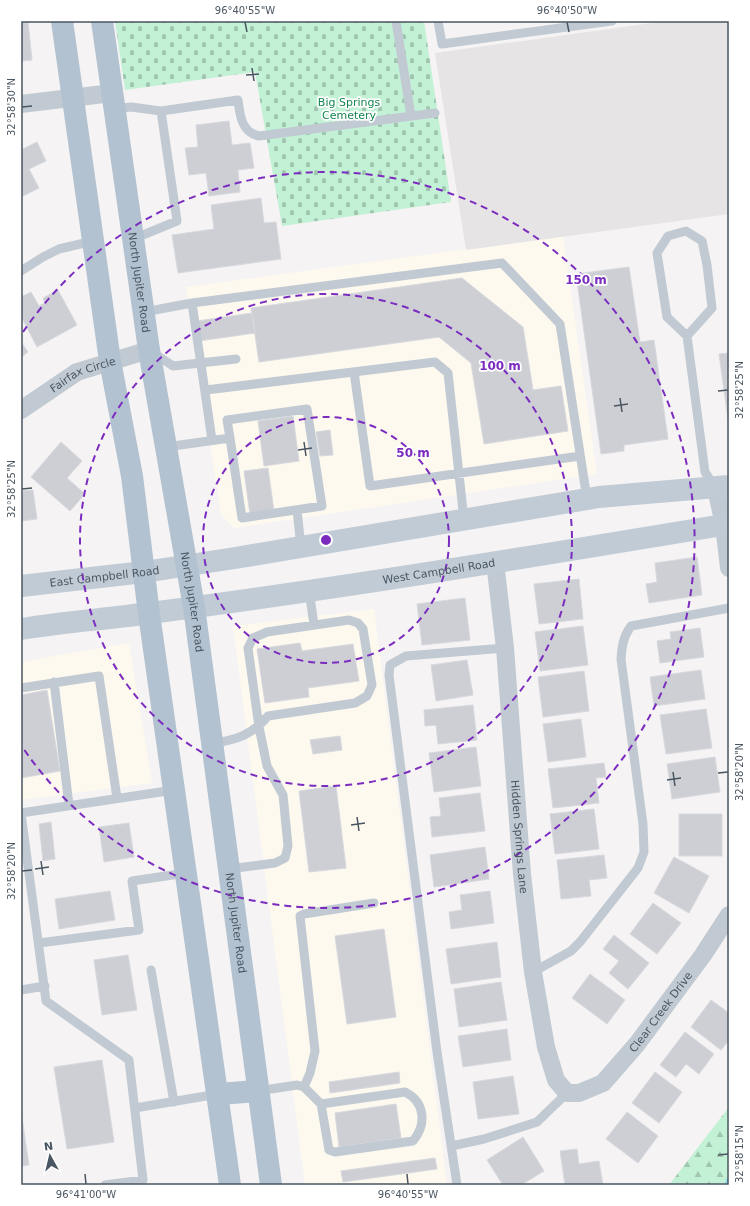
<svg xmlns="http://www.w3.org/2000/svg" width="750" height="1206" font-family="'DejaVu Sans',sans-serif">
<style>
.commercial{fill:#fdf9ef}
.education{fill:#e6e4e5}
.forest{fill:url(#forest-firs)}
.cemetery{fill:url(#cemetery-stones)}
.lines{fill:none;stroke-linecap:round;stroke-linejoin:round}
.stream{stroke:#90daee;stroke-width:5}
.building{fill:#cdcfd5;stroke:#d7d9de}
.lane{stroke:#c1cad2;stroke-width:9}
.street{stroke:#c1cad2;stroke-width:18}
.secondary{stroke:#c1cbd6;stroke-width:22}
.primary{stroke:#b3c2d1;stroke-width:22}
.ticks{fill:none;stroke:#4a5661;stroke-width:1.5}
.ring{fill:none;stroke:#7b2cbf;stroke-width:2;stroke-dasharray:7 5}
.labels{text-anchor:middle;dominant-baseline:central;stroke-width:3.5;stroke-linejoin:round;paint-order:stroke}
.park-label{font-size:11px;fill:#17864f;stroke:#fff}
.street-label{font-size:11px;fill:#4a5661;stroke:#fff}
.centre{fill:#7b2cbf;stroke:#fff;stroke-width:2}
.ring-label{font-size:12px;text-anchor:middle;font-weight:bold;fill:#7b2cbf;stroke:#fff;stroke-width:3.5;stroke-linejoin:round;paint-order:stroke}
.neatline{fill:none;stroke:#4a5661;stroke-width:1.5}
.ticks-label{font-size:10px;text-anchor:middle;fill:#4a5661}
</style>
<defs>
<pattern id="forest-firs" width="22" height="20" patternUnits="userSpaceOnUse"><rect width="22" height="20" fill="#c3f1d5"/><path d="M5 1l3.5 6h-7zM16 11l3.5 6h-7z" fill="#a0c6b0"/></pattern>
<pattern id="cemetery-stones" width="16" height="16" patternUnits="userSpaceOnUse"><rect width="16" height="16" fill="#c3f1d5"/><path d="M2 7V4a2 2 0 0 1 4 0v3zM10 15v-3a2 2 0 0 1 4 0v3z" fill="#a0c6b0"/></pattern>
</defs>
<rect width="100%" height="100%" fill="#f5f3f3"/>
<path class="commercial" d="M563,236L597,474L234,528L221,515L186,287Z
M374,609L447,1185H305L233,626Z
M129,643L152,783L21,800V662Z"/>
<path class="education" d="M666,21H729V214L466,250L435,53Z"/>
<path class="forest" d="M729,1107V1185H669Z"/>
<path class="cemetery" d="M115,21H424L451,202L282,226L255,72L125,90Z"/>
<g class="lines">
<path class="stream" d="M727,1185L729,1179"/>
</g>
<path class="building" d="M21,21H28L32,60L21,61Z
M229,121L232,145L250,143L254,168L238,170L240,192L209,196L206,173L189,175L185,148L198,147L196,125Z
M37,142L46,161L29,169L39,188L21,197V150Z
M261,198L264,223L276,222L281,259L178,273L172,235L214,229L211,205Z
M629,267L640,342L654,340L668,439L624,445V451L601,454L576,274Z
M462,278L523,327L533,390L561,386L568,431L484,444L471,363L439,337L259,362L251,308Z
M58,290L77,325L37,347L21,316V297L31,292L39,306L45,303L43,298Z
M252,313L255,333L199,341L197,321Z
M21,342L28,352L21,357Z
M729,353V427L719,354Z
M293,416L299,461L264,466L258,421Z
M330,430L333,455L320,456L316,432Z
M61,442L82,461L67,478L85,494L70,511L31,477Z
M268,468L274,511L250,515L244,471Z
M33,490L37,519L21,521V491Z
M697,557L702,595L649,603L646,584L657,582L655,563Z
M579,579L583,619L539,624L534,584Z
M465,598L470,640L422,645L417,604Z
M583,626L588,665L540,671L535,632Z
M700,628L704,657L660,663L657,641L671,639L670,632Z
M300,643L302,651L353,644L359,681L308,688L309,697L265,703L257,649Z
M467,660L473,695L436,701L431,665Z
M701,670L705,699L654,706L650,677Z
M584,671L589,711L543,717L538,677Z
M47,690L60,771L21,778V695Z
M473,705L477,740L438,744L436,725L425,726L424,710Z
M706,709L712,748L666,754L660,715Z
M581,719L586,757L548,762L543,724Z
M340,736L342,750L313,754L310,740Z
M476,747L481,786L434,792L429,753Z
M715,757L720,792L672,799L667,764Z
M604,763L606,777L596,778L599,803L553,808L548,769Z
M336,786L346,868L309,872L299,791Z
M480,793L485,831L432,837L430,817L441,816L439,798Z
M594,809L599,849L555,854L550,814Z
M679,814H722V856H679Z
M51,822L55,859L43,861L39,824Z
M129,823L134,857L104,862L99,827Z
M485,847L489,879L434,887L430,855Z
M604,855L607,878L589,880L591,896L561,899L557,860Z
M674,857L709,876L689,913L654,893Z
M110,891L115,920L59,929L55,899Z
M490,891L494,923L451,929L449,912L462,910L460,895Z
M653,903L681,923L657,954L630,934Z
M384,929L396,1017L347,1024L335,936Z
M614,935L649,963L628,989L609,973L619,961L603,949Z
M497,942L501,977L451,984L446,949Z
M128,955L137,1010L102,1015L94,960Z
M590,974L625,1000L607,1024L572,998Z
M501,982L507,1020L459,1027L454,989Z
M711,1000L729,1013V1040L721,1050L691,1027Z
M507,1029L511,1060L463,1067L458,1036Z
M685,1032L714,1054L699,1074L686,1064L676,1077L660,1065Z
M102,1060L114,1142L67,1149L54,1067Z
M399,1072L400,1083L330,1093L329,1082Z
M655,1072L682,1092L659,1123L632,1103Z
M513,1076L519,1114L478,1119L473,1082Z
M396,1104L401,1138L339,1147L335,1113Z
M21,1111L29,1165L21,1166Z
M627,1112L658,1136L638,1163L606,1139Z
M523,1137L544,1171L521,1185H503L487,1160Z
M577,1149L579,1164L599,1161L603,1185H565L560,1151Z
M435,1158L437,1169L343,1182L341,1171Z"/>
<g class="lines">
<path class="lane" d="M396,21L411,116
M438,21L442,44L612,21
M114,109L131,107L161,111L177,221L133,239
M161,111L238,100C240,115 241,132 259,136L435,113
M21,271L43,257L59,249L93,241
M192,303L212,440
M144,312L192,303L502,263L560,324L587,499
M687,336L712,308L707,265L702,241L686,231L668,236L657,253L667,317L687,336L705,472L715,487
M152,352L173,366L236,359
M354,372L370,486L580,456
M206,390L435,362L448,373L464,520
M166,447L230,438L242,518L322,506L307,409L227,420L230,438
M297,510L301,547
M309,590L314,625
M54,682L69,805
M21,688L99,676L117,798
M212,744C237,739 251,736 268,716L355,703L367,696L372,685L363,629L358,623L349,620L267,632L253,638L248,648L259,727L267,766L283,795L288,846L285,858L275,863L229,869
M21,813L46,1001L129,1060L143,1180L105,1185
M21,813L174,790
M39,943L139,930L132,881L186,873
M151,970L174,1102
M533,972L571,951L580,942L638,868L644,852L643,824L621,659C622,646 623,637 631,626L729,608
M21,990L45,986
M304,1087L310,1073L315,1051L300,916L304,914L374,903
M258,1091L297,1085L304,1087L321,1104L405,1092C425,1102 427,1124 413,1141L335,1152L329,1150L321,1104
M135,1108L218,1094
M451,1146L484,1139L537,1122L567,1093
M457,1185L437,1052L389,675L390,665L406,656L505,648"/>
<g class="street">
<path d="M21,104L112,93"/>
<path id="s1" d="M21,410L77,372L149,350"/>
<path d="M716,488L724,525L729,568"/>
<path id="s2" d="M495,562L505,648L522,874L533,972L546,1047L556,1080L567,1093H579L603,1083L637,1044L703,955L729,915"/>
</g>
<g class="secondary">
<path id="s3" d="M21,586L144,572L235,558L599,497L729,486"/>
<path id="s4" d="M21,629C64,622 107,619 150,613C343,588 536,556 729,524"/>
</g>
<g class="primary">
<path d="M62,21L110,361L132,476L149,614L230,1185"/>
<path id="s5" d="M102,21L149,350L194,607L271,1185"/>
<path d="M218,1094L258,1091"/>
</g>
</g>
<path class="ticks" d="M245,22L247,32M567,22L569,32M252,68L254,81M246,75L259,74M22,107L32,106M718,391L728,390M620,398L622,412M614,406L628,404M304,442L306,456M298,450L312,448M22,489L32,488M673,772L675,786M718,773L728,772M667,780L681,778M357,817L359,831M351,825L365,823M41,861L43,875M35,869L49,867M22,871L32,870M718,1155L728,1154M85,1174L86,1184M407,1174L408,1184"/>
<g class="ring">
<circle cx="326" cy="540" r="123"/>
<circle cx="326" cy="540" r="246"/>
<path d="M23 332A368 368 0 1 1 23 748"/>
</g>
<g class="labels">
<g class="park-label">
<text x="349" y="102">Big Springs<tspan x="349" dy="13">Cemetery</tspan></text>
</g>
<g class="street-label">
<text stroke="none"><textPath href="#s5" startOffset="264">North Jupiter Road</textPath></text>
<text stroke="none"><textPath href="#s1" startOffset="72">Fairfax Circle</textPath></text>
<text stroke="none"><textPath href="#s4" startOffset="422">West Campbell Road</textPath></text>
<text stroke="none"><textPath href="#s3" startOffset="84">East Campbell Road</textPath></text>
<text stroke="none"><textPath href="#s5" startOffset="588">North Jupiter Road</textPath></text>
<text stroke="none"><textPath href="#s2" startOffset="276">Hidden Springs Lane</textPath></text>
<text stroke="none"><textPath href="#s5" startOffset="912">North Jupiter Road</textPath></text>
<text stroke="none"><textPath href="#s2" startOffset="669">Clear Creek Drive</textPath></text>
</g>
</g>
<circle cx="326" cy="540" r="6" class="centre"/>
<g class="ring-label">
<text x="586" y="284">150 m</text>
<text x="500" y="370">100 m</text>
<text x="413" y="457">50 m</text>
</g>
<rect width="750" height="1206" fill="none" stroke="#ffffff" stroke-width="44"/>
<g transform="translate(50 1156) rotate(352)" stroke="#ffffff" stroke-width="3" paint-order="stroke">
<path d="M0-3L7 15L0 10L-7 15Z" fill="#4a5661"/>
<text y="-6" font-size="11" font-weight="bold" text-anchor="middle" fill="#4a5661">N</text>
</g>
<rect x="22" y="22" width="706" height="1162" class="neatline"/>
<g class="ticks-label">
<text x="245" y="14">96°40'55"W</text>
<text x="567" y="14">96°40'50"W</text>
<text transform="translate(11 107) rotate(-90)" y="4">32°58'30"N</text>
<text transform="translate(739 390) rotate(-90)" y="4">32°58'25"N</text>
<text transform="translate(11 489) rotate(-90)" y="4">32°58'25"N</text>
<text transform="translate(739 772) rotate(-90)" y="4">32°58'20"N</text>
<text transform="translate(11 871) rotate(-90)" y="4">32°58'20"N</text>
<text transform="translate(739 1154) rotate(-90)" y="4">32°58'15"N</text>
<text x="86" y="1198">96°41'00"W</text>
<text x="408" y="1198">96°40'55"W</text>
</g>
</svg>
